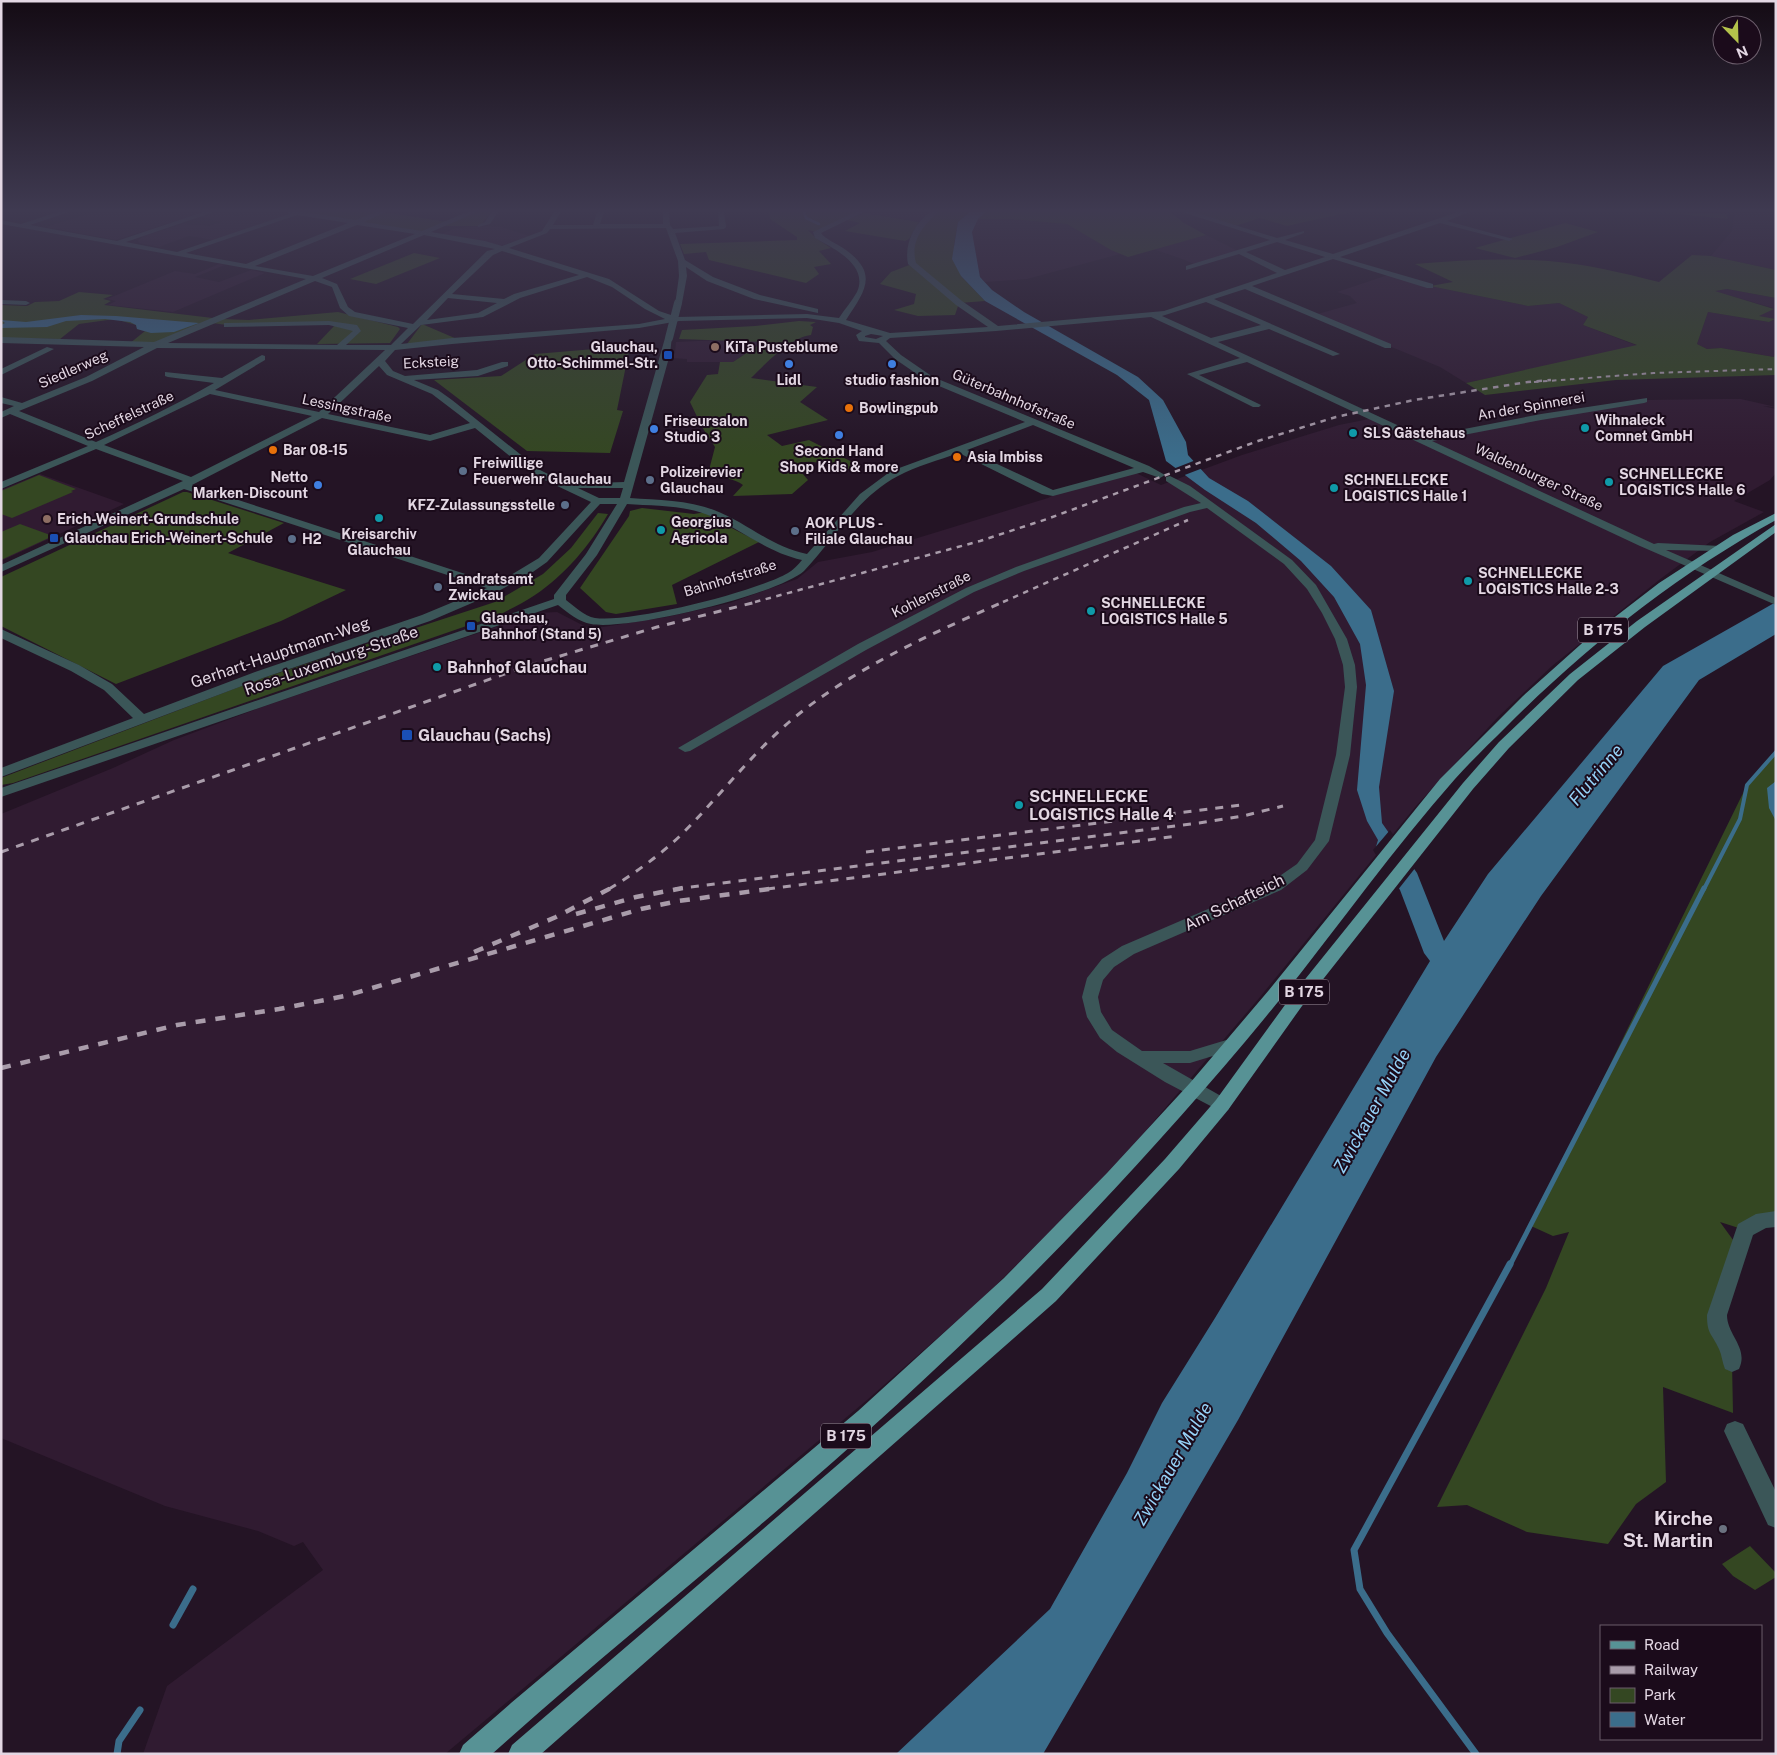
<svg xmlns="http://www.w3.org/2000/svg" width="1777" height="1755" font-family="'Public Sans',sans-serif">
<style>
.built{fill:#301b31}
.green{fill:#344722}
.water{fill:#3b6d8b}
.pier{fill:#241425}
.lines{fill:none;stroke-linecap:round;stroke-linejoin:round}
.stream-far3{stroke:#3b6d8b;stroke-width:2.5}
.stream-far2{stroke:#3b6d8b;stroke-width:4}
.stream-far1{stroke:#3b6d8b;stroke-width:5}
.stream{stroke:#3b6d8b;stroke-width:7}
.minor{fill:#3b5658;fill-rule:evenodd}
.major{fill:#579295;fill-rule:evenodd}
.rail-far3{stroke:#a99caa;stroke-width:2;stroke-dasharray:4.5 4.5;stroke-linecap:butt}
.rail-far2{stroke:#a99caa;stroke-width:2.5;stroke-dasharray:5.5 5.5;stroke-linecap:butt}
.rail-far1{stroke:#a99caa;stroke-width:3;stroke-dasharray:8 8;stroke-linecap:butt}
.rail{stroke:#a99caa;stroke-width:4.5;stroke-dasharray:10 10;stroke-linecap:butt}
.minor-bridge{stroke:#3b5658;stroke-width:8}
.education-dot{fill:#8d6e63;stroke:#1b0b1b;stroke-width:2}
.transit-dot{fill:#1a4fb4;stroke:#1b0b1b;stroke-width:2}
.shop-dot{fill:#3f7fe0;stroke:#1b0b1b;stroke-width:2}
.food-dot{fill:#e8710a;stroke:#1b0b1b;stroke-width:2}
.culture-dot{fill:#0f9aa8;stroke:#1b0b1b;stroke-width:2}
.service-dot{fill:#5c6f8a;stroke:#1b0b1b;stroke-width:2}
.worship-dot{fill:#6b7280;stroke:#1b0b1b;stroke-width:2}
.labels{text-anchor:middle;stroke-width:4;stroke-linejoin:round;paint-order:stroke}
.far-poi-label{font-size:14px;font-weight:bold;fill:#e3d7e3;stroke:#1b0b1b;text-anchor:start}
.far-street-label{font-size:14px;fill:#e3d7e3;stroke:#1b0b1b}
.shield{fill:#1b0b1b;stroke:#a79aa7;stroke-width:1}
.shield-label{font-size:15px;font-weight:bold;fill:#e3d7e3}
.street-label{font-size:16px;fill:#e3d7e3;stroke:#1b0b1b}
.poi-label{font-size:16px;font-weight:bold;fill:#e3d7e3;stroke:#1b0b1b;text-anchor:start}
.water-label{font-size:18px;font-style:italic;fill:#96d2f8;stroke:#1b0b1b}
.near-poi-label{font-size:19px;font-weight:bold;fill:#e3d7e3;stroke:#1b0b1b;text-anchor:end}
</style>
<rect width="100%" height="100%" fill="#241425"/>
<path class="built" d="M94,212H203L116,240L46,227Z
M218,212L237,216L248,212H279L288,215L213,240L189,236L159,247L139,243L138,240L144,236L182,224L210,226L221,222L202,217Z
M861,212H935L921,222Z
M1734,212H1776V270L1711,256L1732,231Z
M978,219H1008L1067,224L1120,254L1027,279L985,282L980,277L972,232Z
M488,226L501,227L530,236L500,246L439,235L456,228Z
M1206,235L1240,252L1196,265L1185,260L1153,249Z
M219,264L225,265L195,277L219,282L251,270L265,273L173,312L108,305L116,301L107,299L175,271L195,274Z
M1391,274L1430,286L1528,306L1559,303L1588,317L1583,325L1638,346L1466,383L1440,367L1314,315L1357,303L1350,296L1337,292Z
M1727,289L1776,298V351L1774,357L1721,348L1707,349L1697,344L1708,312L1769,322L1774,320L1758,316L1773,308L1714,291Z
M718,340L764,341L733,362H687V359L671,358L675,353L676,342Z
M1723,399H1741L1776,407L1763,406L1776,409V473L1770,480L1734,501L1764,512L1710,542L1659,580L1552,666L1498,717L1416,806L1260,997L1143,1134L1090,1192L984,1297L867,1400L445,1754H143L167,1686L323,1570L303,1542L294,1546L258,1531L165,1506L1,1438V814L113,768L174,740L265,706L537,613L557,612L590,629L667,617L730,603L797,579L818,562L872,552L1048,498L1060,492L1134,472L1161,485L1242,455L1339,425L1374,418L1423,440L1644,400Z
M40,474L124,504L1,561V490Z"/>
<path class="green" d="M297,212H383L448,222L424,232Z
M478,212H491L480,226H442Z
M769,212H861L817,232L808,230L817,239L831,248L819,251L831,264L814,267L819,274L806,283L709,260L706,252L684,254L680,244L797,240V237L770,219Z
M935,212H970L958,222L954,245L961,276L985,301L959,303L955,315L918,316L894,310L914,304L916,294L880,284L891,272L912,264L917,230Z
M986,212H1171L1184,223L1206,235L1128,257L1111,250L1067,224L1009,219H978Z
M1185,212H1350L1287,226L1260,218L1232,227Z
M1658,212L1727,214L1728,219Z
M864,213L919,222L909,239L905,241L845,231L860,223L847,220Z
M1565,223L1598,232L1557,247L1515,258L1475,248Z
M414,253L440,258L376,284L350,279Z
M1692,255L1711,256L1776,270V298L1727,289L1715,291L1774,309L1759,316L1775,319L1769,322L1708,312L1697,344L1707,349L1721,348L1774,357L1776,351V375L1616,380L1485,395L1466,383L1637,345L1583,325L1588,317L1559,303L1528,306L1430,286L1453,282L1415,264C1460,260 1504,258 1549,261C1586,264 1623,273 1659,282Z
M79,292L113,295L103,299L111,301L104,305L221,319L249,320L338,312L398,327L400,329L390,343L317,344L336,324L227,325L212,323L155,345L129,344L145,331L137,329L136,325L115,319L79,324L60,339L1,338V305L27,306L35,302L59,301Z
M799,321L816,322L810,325L813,327L811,335C791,337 765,364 751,378L817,387L800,402L828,420L767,435L782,446L809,440L862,467C840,476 816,454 795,465L808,480L792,494L733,496L743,485C735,478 719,478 708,474L715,447L702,427L690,402L707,375L718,374L720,362H733L763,342L679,339L682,330L755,326Z
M422,324L457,339L407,344Z
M630,346L617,410L623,411L610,453L527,451L434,380L501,376L535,354Z
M39,475L76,489L71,491L73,492L12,518L1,514V491Z
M183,492H187L284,523L228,553L346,590L281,621L116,684L1,626V577Z
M642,508L694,514L706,512L712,518L759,542L672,585L677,604L616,614L606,612L580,588L629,516L630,511Z
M598,513L608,514C590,545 565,575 535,595C525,602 512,608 501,614L13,783L1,785V778L257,680L495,602L543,574L571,548Z
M20,524L53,536L1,560V532Z
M1775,755L1776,1219L1745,1230L1720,1222L1736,1244L1713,1314L1732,1362L1733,1413L1663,1387L1666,1482L1636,1504L1608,1544L1527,1532L1467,1505L1437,1507L1546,1288L1569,1232L1553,1236L1531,1226L1747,785Z
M1750,1546L1776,1573V1577L1755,1590L1733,1576L1722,1564Z"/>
<path class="water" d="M970,212H986L978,219L972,232L980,277L992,290L1024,312L1138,377L1163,400L1186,442L1188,455L1209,478L1248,501L1331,566L1371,610L1394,691L1379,787L1382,823L1417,873L1444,941L1488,874L1663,666L1776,602V634L1699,680L1541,896L1497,963L1436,1057L1238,1420L1043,1754H896L1050,1609L1127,1473L1162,1403L1215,1318L1430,961L1424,953L1400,890L1375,850L1378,840L1367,821L1357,790L1366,685L1360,644L1334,597L1301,561L1256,523L1205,490L1166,461L1149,400L1117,375L985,301L961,276L952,259L958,222Z
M81,315L116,316L199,323L174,332L151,333L137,329L136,325L130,322L105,319L66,321L47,327L1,328V325L5,323L1,320L26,322Z
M1776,781V821L1769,808L1767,788Z"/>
<path class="pier" d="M1196,460L1203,468L1182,476L1173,469Z
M1390,830L1416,867L1397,891L1373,850Z"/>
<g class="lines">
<path class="stream-far3" d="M804,212L806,218L819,224"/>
<path class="stream-far2" d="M1704,889L1740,819L1747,785L1776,752"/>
<path class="stream-far1" d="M1510,1265L1704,888"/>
<path class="stream" d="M173,1625L193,1589
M117,1754L119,1741L140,1710
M1476,1754L1387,1633L1360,1589L1354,1550L1510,1264"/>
<path class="minor" d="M58,212H69L30,225L117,241L203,212H214L126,242L177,252L289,214L286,212H304L356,220L376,212H386L364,222L422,231L467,212H477L431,232L485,241L502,246L542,231L554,212H561L553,225H593L597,212H604L600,224H663V212H669L670,225L673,229L719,226L718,212H724L726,227L724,229L675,233L685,260L713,277L760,295L818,309V313L754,299L707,281L686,267L687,276L682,303L675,305L679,276L678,261L666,228L550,229L547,233L509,248L609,279L659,311L677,317L807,314L839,318C844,310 852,301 857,292C869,265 833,248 815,238L813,232L855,212H864L821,233C825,239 836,243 843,248C880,273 865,291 846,320L890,333L988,327L956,305L908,264C904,244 914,224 930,212H938C923,226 910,241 916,263L962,301L998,326L1164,311L1277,273L1239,254L1186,270V266L1270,240L1182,212H1193L1277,238L1304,231V233L1285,240L1333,254L1458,212H1469L1447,221L1513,239L1509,241L1440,223L1340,257L1433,284V288H1427L1333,259L1252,286L1391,344V348H1385L1245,289L1214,299L1340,354L1333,356L1269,329L1218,342L1423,437L1541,414L1647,398V402L1644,403L1541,420L1432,441L1654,544L1658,543L1721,546L1722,548L1717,551L1666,550L1776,598V605L1640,546L1247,362L1199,375L1261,405L1259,407H1253L1187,374L1240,358L1151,317L996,331L890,338L886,341L901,355L933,377L1149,466L1165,475L1160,478L1143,472L1053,496L1042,494L959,453C939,460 916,466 898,476C858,497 834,539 804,571C777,595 627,631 591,624C579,622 568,613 558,605L1,797V788L554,599V595L586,554L617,504H600L547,562L530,574L493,594L430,621L263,678L1,777V768L133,718L104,690L71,671L1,638V629L79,665L112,684L144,714L255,672L422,615L487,588L184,489L1,572V565L183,481L96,449L1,489V482L88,446L10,414L1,418V412L14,406L1,403V397L22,403L86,377L144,347L1,343V337L154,342L306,279L1,224V220L21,224ZM297,215L348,223L246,264L186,253ZM357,225L415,234L313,276L255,266ZM424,235L495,249L487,251L413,324L355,312L348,307L337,284L322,278ZM1277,242L1325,257L1285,270L1246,252ZM502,251L579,275L514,294L504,299L452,294L493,255ZM587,277L612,287L645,309L665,319L639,324L452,338L401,344L421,325L483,317L520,298ZM315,281L332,287L340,308L349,316L408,328L391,345H346L361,331L357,325L329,321L227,323H224V327L329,325L353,331L337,345L168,343ZM448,298L497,303L478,313L427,320ZM1206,302L1261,325L1211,338L1162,316ZM807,318L839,323L862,331L856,335L859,341L879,343L895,359L927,381L1025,422L891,471L860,494L807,554C771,547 746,522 714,510C688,500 657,500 630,498L670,354L672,336L665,338L624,482L568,484L540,470L452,400L438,390L414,380L478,376L508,366V362H502L477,370L405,376L393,371L385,361L395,350L452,344L639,328L679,321ZM871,334L883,336L876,339L865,337V336ZM157,348L385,350L319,412L215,390L265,360V356L262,355L222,378L165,372V376L168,377L214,383C176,405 136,424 96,442L19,411L92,381ZM379,366L387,375L432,394L470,423L430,435L328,414ZM210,394L312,416L191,477L104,445ZM322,418L430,441L475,428L532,474L591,502L539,558L496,584L192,485ZM1033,425L1134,468L1053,490L967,450ZM578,488H623L620,498H599ZM627,504C653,506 684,505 708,515C741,529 766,552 802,560C798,565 793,570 788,573C755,592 632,623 595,618C584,616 574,606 566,600V595L597,555Z
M491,212H498L490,224L478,227V225L485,222Z
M1,300L26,301L30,303L26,305L1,304Z
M47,347L54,349L1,375V369Z
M1170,476L1190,486L1292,560L1316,585L1347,639L1355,665L1357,687L1350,755L1329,841L1307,870L1281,890L1134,954L1114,967L1103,980L1098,997L1101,1012L1112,1030L1142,1051H1190L1233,1038L1239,1040L1242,1044L1239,1048L1190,1063H1163L1228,1100L1231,1105L1228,1110L1222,1112L1165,1082L1117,1052L1100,1038L1087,1017L1082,997L1087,978L1102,959L1122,946L1271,882L1297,864L1315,840L1336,755L1345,687L1343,665L1335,639L1322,613L1307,589L1284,564L1207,508L1190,512L1024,571L974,592L866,650L690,751L685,752L678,748L858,644L966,588L1016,567L1184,507L1201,503L1166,481V477Z
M1776,1211V1227L1766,1228L1753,1235L1727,1315C1727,1335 1749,1348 1739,1369L1732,1372L1725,1369C1722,1362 1722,1355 1719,1349C1712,1333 1707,1335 1707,1315L1738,1224L1756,1214Z
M1735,1421L1743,1424L1776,1492V1528L1768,1525L1724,1431L1727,1424Z"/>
<path class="major" d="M1776,513V520C1675,576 1587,646 1506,727C1489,744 1471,761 1455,779C1394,848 1340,924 1282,997C1222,1071 1158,1143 1092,1213C991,1320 884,1419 772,1515C679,1595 583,1672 492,1754H459L463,1745L511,1703L858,1411L1004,1278L1107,1173L1190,1083L1269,990L1440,779L1523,696L1589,637L1659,583L1733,535Z
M1776,524V532L1645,627L1578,680L1509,748L1473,789L1302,1006L1228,1110L1179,1169L1056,1301L541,1754H508L512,1745L1042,1289L1165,1159L1216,1100L1290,998L1463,783L1499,742L1570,674L1637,621Z"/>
<path class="rail-far3" d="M1534,382L1654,373L1776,369"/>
<path class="rail-far2" d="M755,602L980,541L1047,519L1258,441L1336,417L1414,400L1528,382L1551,380
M1003,602L1188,520"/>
<path class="rail-far1" d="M1,852L527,666L657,627L760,601
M866,852L1241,805
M609,889C635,873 659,856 681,835C718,798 749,757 788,723C851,669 931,634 1005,601
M675,889L1199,823L1243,816L1283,806
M767,889L1178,836"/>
<path class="rail" d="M576,914L636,897L683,888
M474,952L556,917L611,888
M1,1068L177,1025L279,1009L345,996L641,909L678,901L777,888"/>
<path class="minor-bridge" d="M669,338L678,303"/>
</g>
<linearGradient id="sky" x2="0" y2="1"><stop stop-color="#140b14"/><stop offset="0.46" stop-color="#3f3a51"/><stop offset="1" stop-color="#3f3a51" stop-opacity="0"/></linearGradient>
<rect width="1777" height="458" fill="url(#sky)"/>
<g class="education-dot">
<circle cx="715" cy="347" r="5"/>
<circle cx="47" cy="519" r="5"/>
</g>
<g class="transit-dot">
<rect x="663" y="350" width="10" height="10" rx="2.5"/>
<rect x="49" y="533" width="10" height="10" rx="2.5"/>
<rect x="466" y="621" width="10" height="10" rx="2.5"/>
<rect x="401" y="729" width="12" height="12" rx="2.5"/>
</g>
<g class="shop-dot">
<circle cx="789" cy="364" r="5"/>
<circle cx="892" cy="364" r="5"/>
<circle cx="654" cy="429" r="5"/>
<circle cx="839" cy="435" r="5"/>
<circle cx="318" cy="485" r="5"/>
</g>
<g class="food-dot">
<circle cx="849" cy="408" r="5"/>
<circle cx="273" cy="450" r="5"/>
<circle cx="957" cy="457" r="5"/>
</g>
<g class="culture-dot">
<circle cx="1585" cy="428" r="5"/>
<circle cx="1353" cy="433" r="5"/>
<circle cx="1609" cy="482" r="5"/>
<circle cx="1334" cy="488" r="5"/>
<circle cx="379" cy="518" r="5"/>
<circle cx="661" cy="530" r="5"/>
<circle cx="1468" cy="581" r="5"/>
<circle cx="1091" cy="611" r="5"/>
<circle cx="437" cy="667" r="5"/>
<circle cx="1019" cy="805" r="5"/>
</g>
<g class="service-dot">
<circle cx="463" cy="471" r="5"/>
<circle cx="650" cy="480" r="5"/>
<circle cx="565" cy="505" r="5"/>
<circle cx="795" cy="531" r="5"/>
<circle cx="292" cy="539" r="5"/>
<circle cx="438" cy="587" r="5"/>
</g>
<circle class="worship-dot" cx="1723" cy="1529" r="5"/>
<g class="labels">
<g class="far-poi-label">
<text x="658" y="352" text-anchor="end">Glauchau,<tspan x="658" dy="16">Otto-Schimmel-Str.</tspan></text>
<text x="725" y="352">KiTa Pusteblume</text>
<text x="789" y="385" text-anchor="middle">Lidl</text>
<text x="892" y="385" text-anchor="middle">studio fashion</text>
<text x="859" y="413">Bowlingpub</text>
<text x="1595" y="425">Wihnaleck<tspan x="1595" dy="16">Comnet GmbH</tspan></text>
<text x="664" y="426">Friseursalon<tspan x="664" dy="16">Studio 3</tspan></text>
<text x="1363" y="438">SLS Gästehaus</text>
<text x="283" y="455">Bar 08-15</text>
<text x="839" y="456" text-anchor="middle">Second Hand<tspan x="839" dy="16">Shop Kids &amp; more</tspan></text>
<text x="967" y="462">Asia Imbiss</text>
<text x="473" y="468">Freiwillige<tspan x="473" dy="16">Feuerwehr Glauchau</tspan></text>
<text x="660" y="477">Polizeirevier<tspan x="660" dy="16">Glauchau</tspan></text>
<text x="1619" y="479">SCHNELLECKE<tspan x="1619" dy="16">LOGISTICS Halle 6</tspan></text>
<text x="308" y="482" text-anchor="end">Netto<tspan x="308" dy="16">Marken-Discount</tspan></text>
<text x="1344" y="485">SCHNELLECKE<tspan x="1344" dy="16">LOGISTICS Halle 1</tspan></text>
<text x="555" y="510" text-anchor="end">KFZ-Zulassungsstelle</text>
<text x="57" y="524">Erich-Weinert-Grundschule</text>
<text x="671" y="527">Georgius<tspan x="671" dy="16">Agricola</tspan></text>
<text x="805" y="528">AOK PLUS -<tspan x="805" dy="16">Filiale Glauchau</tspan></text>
<text x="379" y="539" text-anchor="middle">Kreisarchiv<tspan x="379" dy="16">Glauchau</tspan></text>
<text x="64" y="543">Glauchau Erich-Weinert-Schule</text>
<text x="302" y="544">H2</text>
<text x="1478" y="578">SCHNELLECKE<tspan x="1478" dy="16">LOGISTICS Halle 2-3</tspan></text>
<text x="448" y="584">Landratsamt<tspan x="448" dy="16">Zwickau</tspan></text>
<text x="1101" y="608">SCHNELLECKE<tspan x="1101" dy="16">LOGISTICS Halle 5</tspan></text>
<text x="481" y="623">Glauchau,<tspan x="481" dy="16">Bahnhof (Stand 5)</tspan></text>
</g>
<g class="far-street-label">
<text transform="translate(431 362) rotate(-3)" y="5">Ecksteig</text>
<text transform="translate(73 369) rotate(-24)" y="5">Siedlerweg</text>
<text transform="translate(1014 399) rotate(23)" y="5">Güterbahnhofstraße</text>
<text transform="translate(1531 406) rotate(-10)" y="5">An der Spinnerei</text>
<text transform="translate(347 408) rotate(12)" y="5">Lessingstraße</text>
<text transform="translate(129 415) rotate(-25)" y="5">Scheffelstraße</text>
<text transform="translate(1539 477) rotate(25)" y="5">Waldenburger Straße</text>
<text transform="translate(730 578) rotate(-17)" y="5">Bahnhofstraße</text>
<text transform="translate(931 594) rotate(-27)" y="5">Kohlenstraße</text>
</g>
<g class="shield">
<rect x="1578" y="617.5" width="50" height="25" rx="4"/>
<rect x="1279" y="979.5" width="50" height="25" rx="4"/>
<rect x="821" y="1423.5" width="50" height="25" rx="4"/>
</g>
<g class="shield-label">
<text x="1603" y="635">B 175</text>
<text x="1304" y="997">B 175</text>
<text x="846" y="1441">B 175</text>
</g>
<g class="street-label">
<text transform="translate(280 652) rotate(-19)" y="6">Gerhart-Hauptmann-Weg</text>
<text transform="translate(331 660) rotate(-19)" y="6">Rosa-Luxemburg-Straße</text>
<text transform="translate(1234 902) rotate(-26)" y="6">Am Schafteich</text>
</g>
<g class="poi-label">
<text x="447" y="673">Bahnhof Glauchau</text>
<text x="418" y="741">Glauchau (Sachs)</text>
<text x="1029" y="802">SCHNELLECKE<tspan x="1029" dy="18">LOGISTICS Halle 4</tspan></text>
</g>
<g class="water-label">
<text transform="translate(1596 775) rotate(-50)" y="6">Flutrinne</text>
<text transform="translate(1372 1111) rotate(-61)" y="6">Zwickauer Mulde</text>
<text transform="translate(1173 1464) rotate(-60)" y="6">Zwickauer Mulde</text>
</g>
<g class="near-poi-label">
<text x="1713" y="1525">Kirche<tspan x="1713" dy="22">St. Martin</tspan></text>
</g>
</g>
<rect width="1777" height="1755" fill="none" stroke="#e3d7e3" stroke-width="5"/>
<rect x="1600" y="1625" width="162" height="115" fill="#1b0b1b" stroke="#6b5d6b"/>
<rect x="1610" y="1641" width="25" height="8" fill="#579295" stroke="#6b5d6b"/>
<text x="1644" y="1650" font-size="15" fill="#e3d7e3">Road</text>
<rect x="1610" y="1666" width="25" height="8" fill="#a99caa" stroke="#6b5d6b"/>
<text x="1644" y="1675" font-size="15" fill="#e3d7e3">Railway</text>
<rect x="1610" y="1688" width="25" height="15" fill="#344722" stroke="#6b5d6b"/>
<text x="1644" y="1700" font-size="15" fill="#e3d7e3">Park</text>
<rect x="1610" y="1712" width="25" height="15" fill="#3b6d8b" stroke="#6b5d6b"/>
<text x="1644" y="1725" font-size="15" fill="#e3d7e3">Water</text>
<g transform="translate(1737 40) rotate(157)"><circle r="24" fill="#1b0b1b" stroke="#6b5d6b"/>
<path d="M0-4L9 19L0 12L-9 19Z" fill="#b3c24b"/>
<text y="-8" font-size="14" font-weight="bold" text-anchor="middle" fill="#e3d7e3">N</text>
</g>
</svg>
